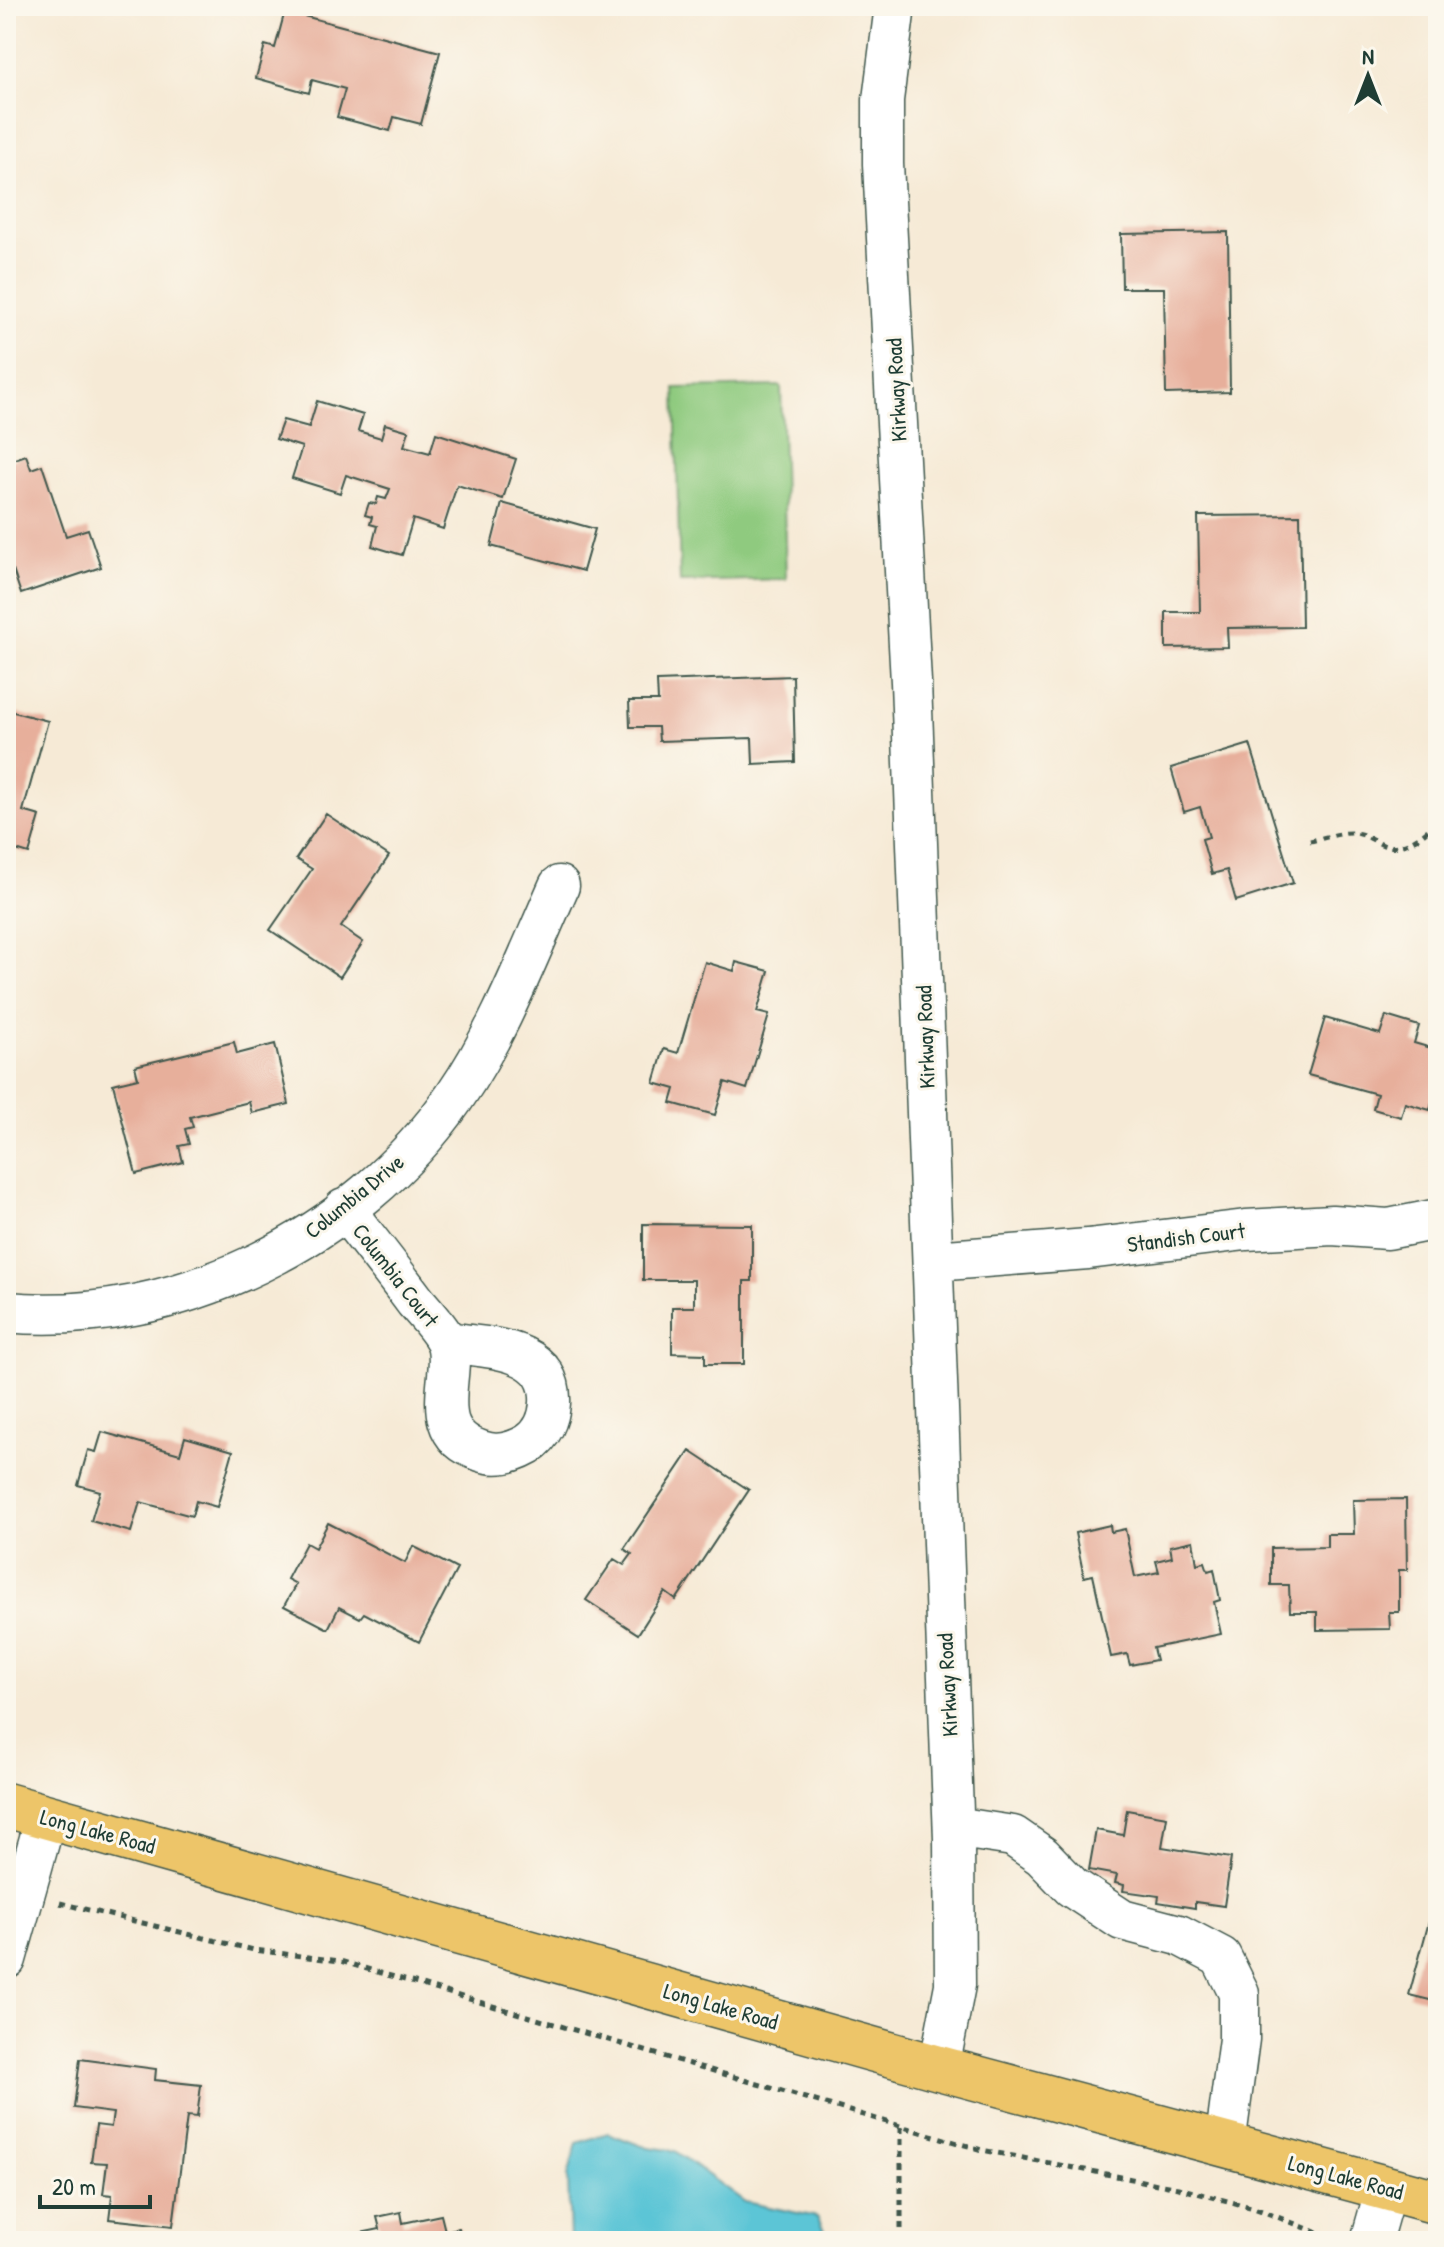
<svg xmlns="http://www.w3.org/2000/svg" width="1444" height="2247" font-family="'Patrick Hand',sans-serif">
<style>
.green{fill:#8fca7f;stroke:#57845a;stroke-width:2}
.water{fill:#5bc5d6;stroke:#3d8185;stroke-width:2}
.building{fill:#e7af9b}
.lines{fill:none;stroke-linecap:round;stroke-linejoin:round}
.minor-casing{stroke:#3f574c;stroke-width:43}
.major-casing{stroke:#3f574c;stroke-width:47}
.path{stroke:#3f574c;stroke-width:5;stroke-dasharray:6 6;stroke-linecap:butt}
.minor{stroke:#fff;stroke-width:40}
.major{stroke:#edc569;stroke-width:44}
.labels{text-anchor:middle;stroke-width:6;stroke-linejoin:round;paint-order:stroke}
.street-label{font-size:22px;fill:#1f3d34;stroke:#fbf7ec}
</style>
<rect width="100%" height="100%" fill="#fbf7ec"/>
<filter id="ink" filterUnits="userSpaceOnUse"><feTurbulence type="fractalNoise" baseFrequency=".0125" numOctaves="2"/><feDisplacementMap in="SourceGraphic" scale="16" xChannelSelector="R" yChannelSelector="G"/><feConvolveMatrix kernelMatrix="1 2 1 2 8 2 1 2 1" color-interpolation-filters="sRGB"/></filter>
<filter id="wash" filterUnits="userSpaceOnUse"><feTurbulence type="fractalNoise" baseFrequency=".006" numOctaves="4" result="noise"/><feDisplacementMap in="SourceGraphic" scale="32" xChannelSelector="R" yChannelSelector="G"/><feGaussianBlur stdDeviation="1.8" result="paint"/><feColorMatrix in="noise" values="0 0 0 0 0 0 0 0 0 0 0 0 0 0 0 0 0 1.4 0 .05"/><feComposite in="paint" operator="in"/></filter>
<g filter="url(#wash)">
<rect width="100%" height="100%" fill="#f6ead6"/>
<path class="green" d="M781,386L786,579L680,582L675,388Z"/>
<path class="water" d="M608,2133L642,2146L675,2151L745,2202L817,2217L829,2241H570L568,2176L577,2143Z"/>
<g id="blocks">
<path class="building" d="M285,11L440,52L421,124L394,117L390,131L337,117L345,89L312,80L309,93L256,78L265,45L275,48Z
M1228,232L1230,392L1166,394L1164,288H1122L1121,234Z
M317,401L363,415L358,431L381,438L385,424L409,431L404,446L430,453L436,433L516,459L503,499L457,485L443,529L413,519L402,555L372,546L377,526L370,524L372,517L365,515L369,503L376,504L378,497L386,499L390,489L346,475L340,493L292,478L302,447L276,439L283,420L309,427Z
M26,455L31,469L42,465L66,536L88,529L101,567L21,594L13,570L6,572V462Z
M502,503L595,529L583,571L491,546Z
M1300,515L1302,627L1227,628L1228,647L1166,648V612H1200L1198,516Z
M793,676L795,762L753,764L752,738L659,741L658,727H630L629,701H658L657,681Z
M6,710L48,721L23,811L40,816L29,854L13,849L7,871Z
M1250,744L1293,883L1236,901L1227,870L1212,874L1202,839L1209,837L1200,807L1184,812L1171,768Z
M326,814L389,856L341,927L363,942L340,977L270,930L312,869L296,859Z
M705,962L734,971L736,962L769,971L757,1012L769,1015L747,1089L725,1082L715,1115L671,1103L675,1089L654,1083L664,1049L678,1053Z
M1386,1016L1419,1026L1414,1043L1438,1050V1082L1430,1110L1405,1103L1401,1117L1373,1109L1377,1094L1308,1075L1325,1018L1380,1034Z
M234,1042L237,1054L275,1044L289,1104L252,1113L249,1102L190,1117L193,1127L185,1129L189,1144L179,1146L183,1162L136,1174L113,1084L138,1078L135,1066Z
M643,1224L752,1225V1281H744V1364H705V1354L672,1353V1307H694V1280H643Z
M102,1432L180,1454L185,1437L233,1451L217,1507L196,1501L192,1516L140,1502L131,1532L91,1521L100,1491L78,1485L88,1450L96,1452Z
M690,1451L749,1490L676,1600L665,1592L638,1634L586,1600L614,1559L624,1565L632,1554L624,1549Z
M1406,1499L1407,1570H1399V1612H1389L1390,1629L1317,1630V1612H1290L1289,1585H1271V1548L1327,1547V1534H1354L1353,1500Z
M328,1523L405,1563L413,1546L457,1569L419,1642L364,1613L360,1618L339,1607L328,1629L284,1606L296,1584L287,1579L306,1543L315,1548Z
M1110,1525L1111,1532L1125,1529L1135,1577L1159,1572L1156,1561L1172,1557L1170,1546L1193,1541L1197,1564L1205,1562L1208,1571L1214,1569L1220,1600L1214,1602L1221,1634L1153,1648L1156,1660L1130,1665L1127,1654L1111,1657L1093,1575L1084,1577L1075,1533Z
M1127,1810L1167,1817L1162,1847L1231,1858L1224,1906L1195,1902V1908L1158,1902L1159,1896L1123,1891L1124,1885L1115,1883L1117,1875L1089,1870L1096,1830L1123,1835Z
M1433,1907L1438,1909V2002L1409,1995Z
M80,2059L156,2069L155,2080L201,2085L197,2117L187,2116L173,2226L109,2219L112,2195L103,2194L107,2163L91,2162L96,2125L111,2127L113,2113L74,2108Z
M401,2212L403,2223L441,2215L445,2231L459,2228L462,2241H347L346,2236L380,2229L377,2217Z"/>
</g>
</g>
<g filter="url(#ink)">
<use href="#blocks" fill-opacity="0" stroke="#3f574c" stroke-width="2"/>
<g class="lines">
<g class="minor-casing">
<path id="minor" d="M895,6L883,100V164L911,682L954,1839L955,1985L939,2068
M344,1209C368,1240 392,1270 415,1301C425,1313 438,1326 445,1339C461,1368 420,1432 481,1451C497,1457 514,1452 528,1444C542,1435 549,1419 550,1403C553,1346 486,1348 447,1342
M934,1261L1088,1249L1246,1230L1332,1225L1388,1229L1438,1219
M6,1312C176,1328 357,1238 454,1098C499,1033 527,958 559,886
M954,1827L1013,1836L1042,1856L1072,1887L1122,1920L1179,1935L1221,1957L1239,1993V2039L1225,2145
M6,1959L46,1817
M1371,2241L1386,2188"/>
</g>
<g class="major-casing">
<path id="major" d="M6,1805L939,2068L1438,2202"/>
</g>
<path class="path" d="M1310,841C1325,838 1346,830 1360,834C1368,836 1376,842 1383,845C1404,852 1425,834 1438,820
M60,1903L254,1950L340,1961L982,2150L1178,2188L1254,2208L1337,2240
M901,2241V2127"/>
<use href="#minor" class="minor"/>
<use href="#major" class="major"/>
</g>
</g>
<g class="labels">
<g class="street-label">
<text transform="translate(896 390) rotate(-93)" y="8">Kirkway Road</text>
<text transform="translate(925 1037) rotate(-92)" y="8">Kirkway Road</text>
<text transform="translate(354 1196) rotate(-39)" y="8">Columbia Drive</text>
<text transform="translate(1186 1237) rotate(-7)" y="8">Standish Court</text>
<text transform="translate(396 1275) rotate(52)" y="8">Columbia Court</text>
<text transform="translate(947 1685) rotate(-93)" y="8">Kirkway Road</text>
<text transform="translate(98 1831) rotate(15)" y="8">Long Lake Road</text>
<text transform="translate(721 2006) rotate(16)" y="8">Long Lake Road</text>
<text transform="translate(1346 2177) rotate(15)" y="8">Long Lake Road</text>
</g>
</g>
<rect width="1444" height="2247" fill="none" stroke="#fbf7ec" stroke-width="32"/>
<g transform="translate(1368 76)" stroke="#fbf7ec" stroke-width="6" paint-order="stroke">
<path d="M0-6L14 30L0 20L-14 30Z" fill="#1f3d34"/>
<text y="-12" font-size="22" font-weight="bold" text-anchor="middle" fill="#1f3d34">N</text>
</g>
<path d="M40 2195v12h110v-12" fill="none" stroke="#1f3d34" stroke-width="4"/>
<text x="52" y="2195" font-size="24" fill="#1f3d34" stroke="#fbf7ec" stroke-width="6" paint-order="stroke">20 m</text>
</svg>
